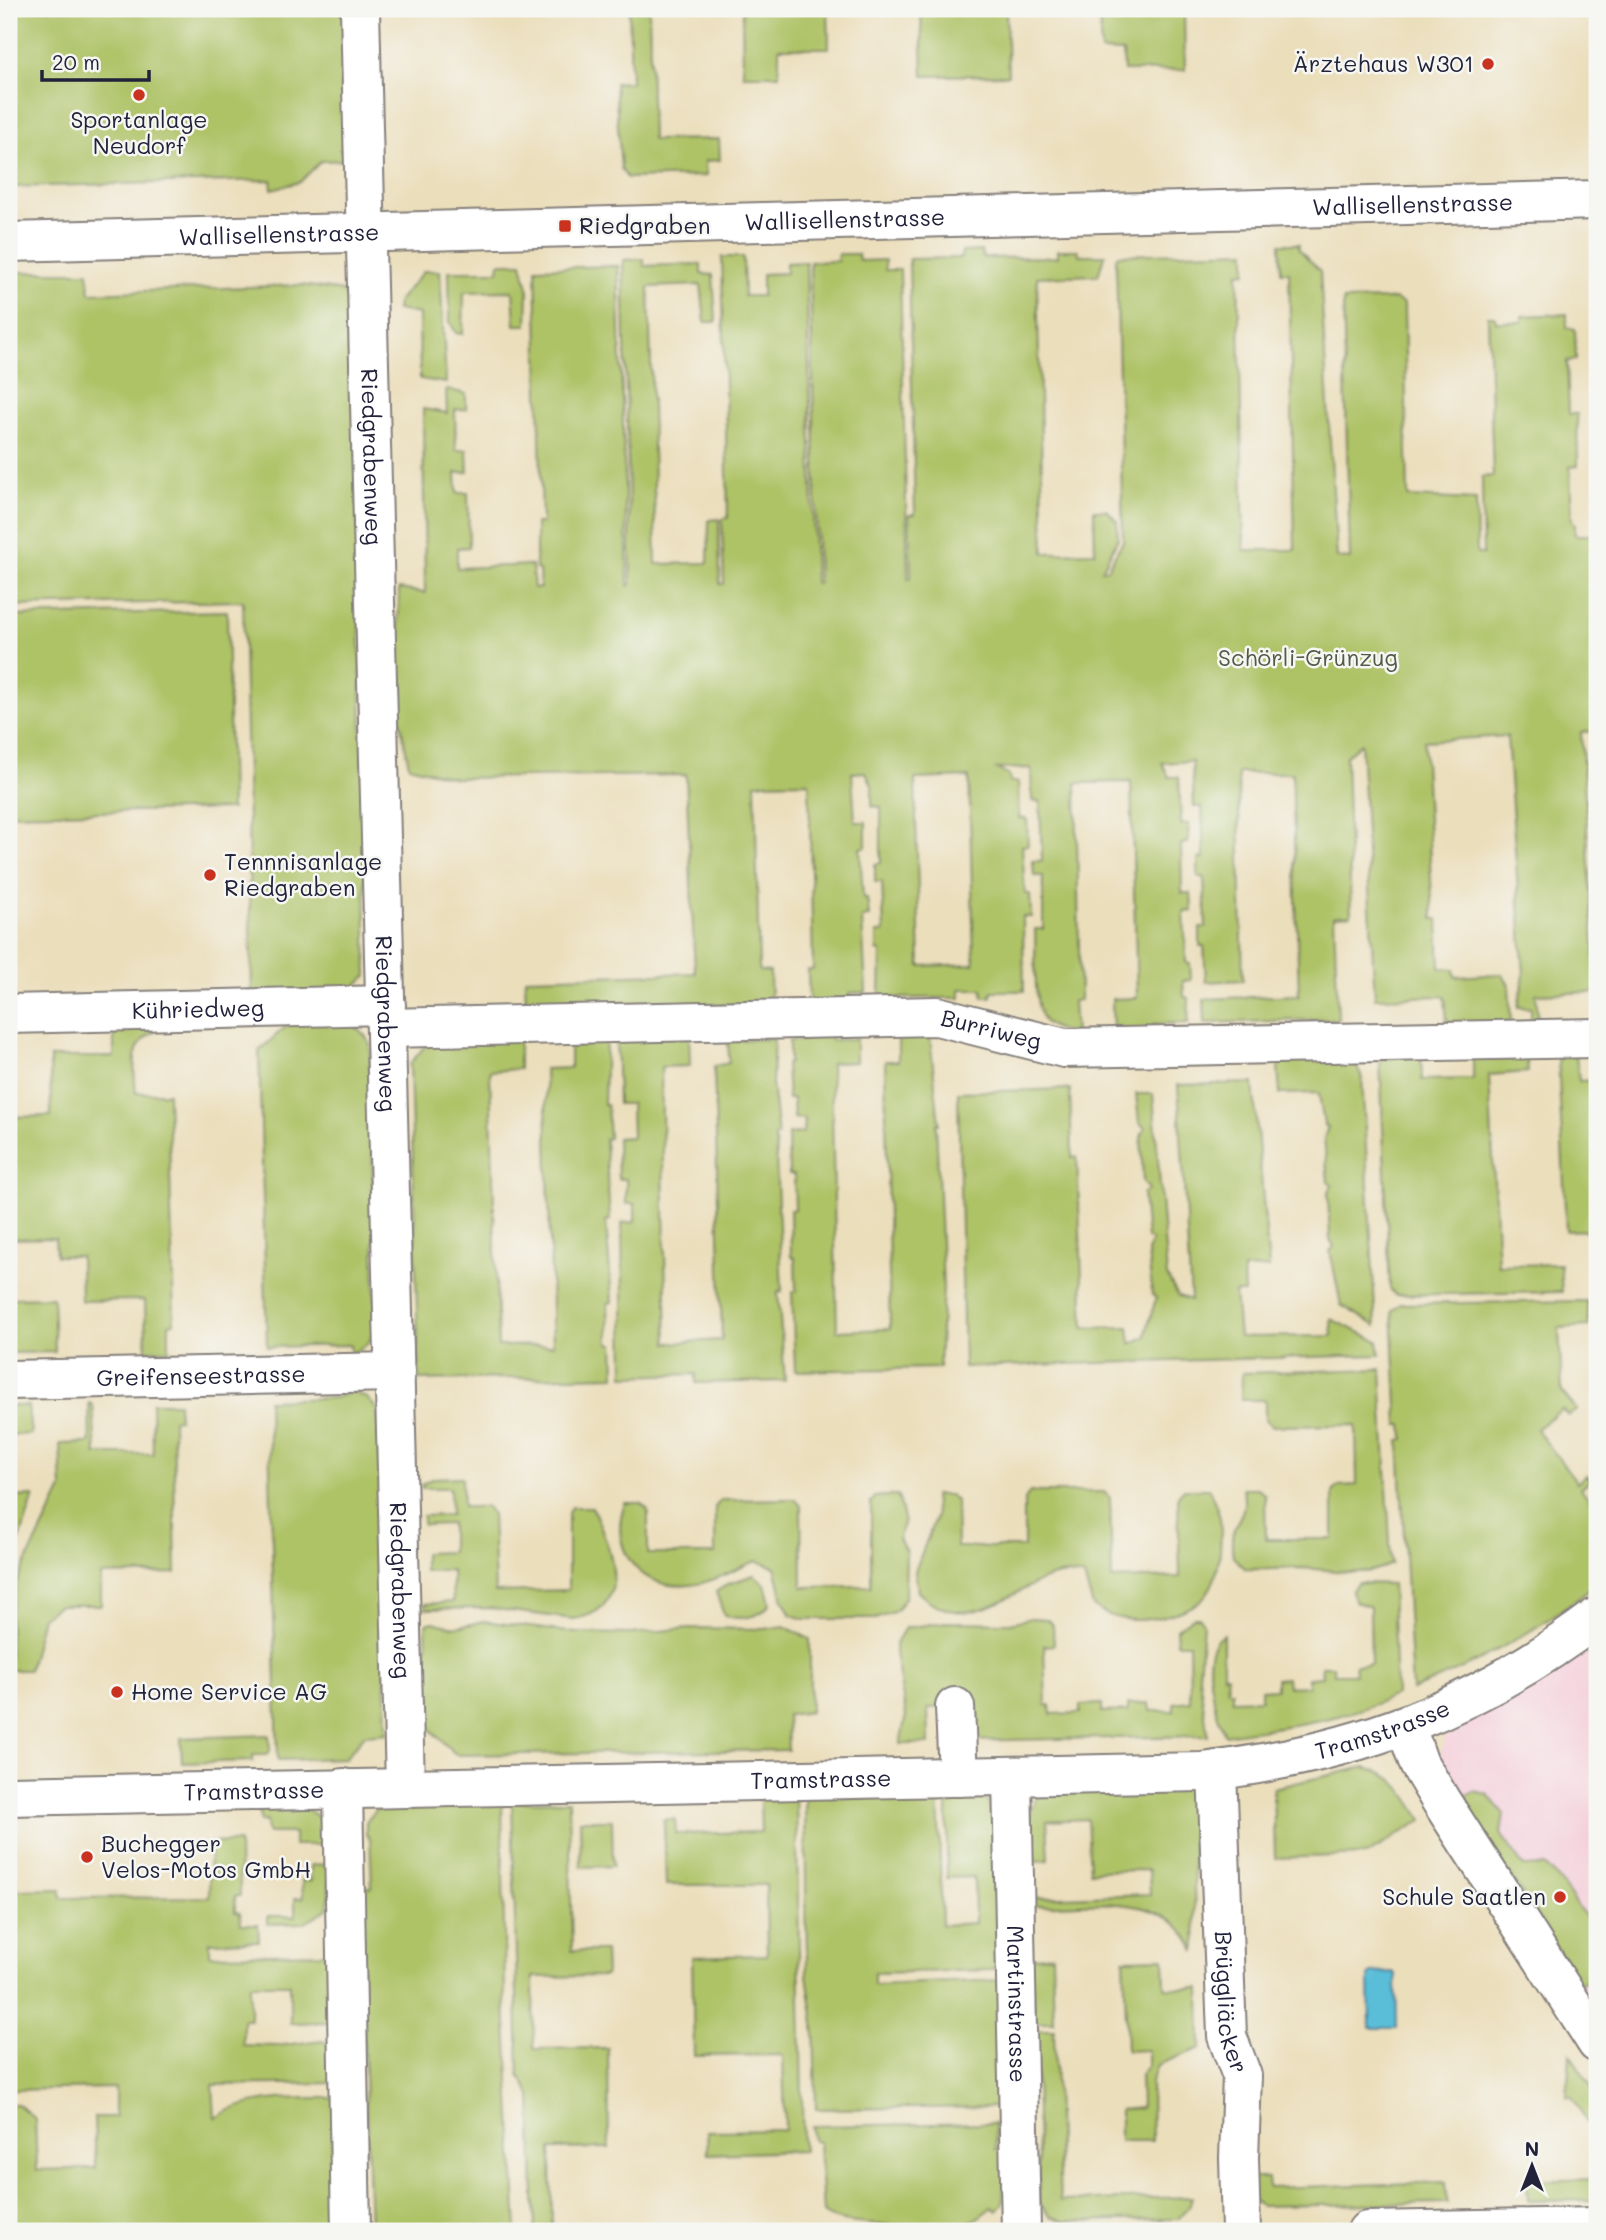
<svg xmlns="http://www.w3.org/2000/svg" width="1606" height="2240" font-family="Mali,sans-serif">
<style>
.built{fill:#f5cfdb}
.green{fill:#aec266;stroke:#687250;stroke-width:2;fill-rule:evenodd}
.water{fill:#5abed8;stroke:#3e708a;stroke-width:2}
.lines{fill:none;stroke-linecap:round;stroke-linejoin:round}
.minor-casing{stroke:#86807b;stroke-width:42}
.minor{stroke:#fff;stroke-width:38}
.poi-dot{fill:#c8321e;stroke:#f6f6f2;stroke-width:2.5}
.labels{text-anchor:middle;stroke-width:5;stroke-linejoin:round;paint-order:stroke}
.poi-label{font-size:23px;fill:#22223b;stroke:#f6f6f2;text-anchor:start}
.street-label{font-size:23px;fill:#22223b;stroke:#f6f6f2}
.park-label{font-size:23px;fill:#535a4a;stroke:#f6f6f2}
</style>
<rect width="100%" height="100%" fill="#f6f6f2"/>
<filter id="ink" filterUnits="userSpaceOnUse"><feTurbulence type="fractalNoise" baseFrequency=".0143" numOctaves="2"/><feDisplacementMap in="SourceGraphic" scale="14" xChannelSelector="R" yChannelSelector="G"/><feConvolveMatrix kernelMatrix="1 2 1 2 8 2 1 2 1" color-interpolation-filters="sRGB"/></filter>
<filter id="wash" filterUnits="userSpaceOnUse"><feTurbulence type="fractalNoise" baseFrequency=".00686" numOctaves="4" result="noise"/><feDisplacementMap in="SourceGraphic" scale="28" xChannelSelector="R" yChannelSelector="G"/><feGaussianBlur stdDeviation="1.57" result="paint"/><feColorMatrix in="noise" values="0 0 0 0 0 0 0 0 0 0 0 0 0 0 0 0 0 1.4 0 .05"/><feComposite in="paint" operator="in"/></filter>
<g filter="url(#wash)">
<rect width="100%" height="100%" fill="#ebdebb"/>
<path class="built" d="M1597,1643V2014L1441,1767L1440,1757L1445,1736L1459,1722L1520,1692Z"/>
<path class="green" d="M9,9H344L347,160L321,161L300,182L272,189L271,180L9,187Z
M629,9H649L652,140L719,139L720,160L705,161L706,176L627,178L621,169L615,83L631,82Z
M742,9H828L829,48H779V75H743Z
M921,9H1006L1008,75L923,76Z
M1099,9H1184L1185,70L1124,71L1123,52L1101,51Z
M1280,244H1299V249L1320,271L1337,558L1350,559L1343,300L1395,299L1404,304L1408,497L1476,500L1477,554H1483L1482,477L1493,476L1488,316H1495L1496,322H1522V316L1567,314V328L1575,329L1576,360L1567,361L1569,414H1577L1578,466L1570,467L1572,522L1575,523V535H1597V731L1581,732L1597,992L1536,994L1538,1020L1531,1019V1008L1518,1007L1524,975L1507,736L1424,741L1433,919H1438L1440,968L1454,969L1455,977L1502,974L1509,985L1511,1023H1447L1445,996L1375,998L1361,743L1346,756L1351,915L1334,916L1338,1019L1205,1023L1204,999L1299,995L1292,773H1238L1243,980L1206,982L1204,946H1200V928H1206L1204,877H1198V859L1204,858L1202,807H1194L1192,761L1162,763L1169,777H1179L1181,824H1189L1188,843L1181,844L1182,893H1191L1192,911L1184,912L1186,962L1190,963L1191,980L1183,981L1184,997L1189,998L1188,1023L1154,1024L1153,1032L1113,1033L1112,999L1137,998L1131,782L1076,783L1080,1000L1073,1001L1075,1035C1064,1032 1053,1029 1045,1022C1032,1010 1036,948 1035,929H1043V876H1034L1033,861H1042L1040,802L1032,801L1031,768L997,769L1009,776L1010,782H1018L1019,818L1027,819L1028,845L1022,846L1025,894H1030L1031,917H1023L1024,991H992L991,997H983L982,989H960V998H880L881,951L877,950V933L884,932L882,882H875V864L881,863V807L872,806V785L866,772L852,773L855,822H866V847L860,848L863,898H867L869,917L862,918L866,992L849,993V1001L809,1003L808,970H813L809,782L755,783L759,971L770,972L771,1004L526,1009L525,978L695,973L686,775L455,778L409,766L397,705L399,589L425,593L423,409L447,413L446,389L466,394V409L455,410L456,450H467L468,472L456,473L457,493H468L469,547L457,548V568L532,565L534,588H540L539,570L536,569V523H542L536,268L618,266L628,586L631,585L623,260L644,259V266L701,264V274L713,275L716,322H705L701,285L649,287L656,564L708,563L709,520L719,519L720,584H724L722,519L728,518L722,257H743L744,296H762V274L786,273V263L806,262L815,582L818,583L810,262L838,261V254H858L859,261L885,260V270H900L908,579L911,578L909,515L915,514L909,259L961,258L962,252L981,251L983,258L1058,257V250H1078L1079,255H1105L1098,275L1037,277L1044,553L1095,552L1094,510H1107L1117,521L1118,538L1102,570L1107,569L1123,541L1116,258L1118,255L1246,251V272L1238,273L1244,550H1295L1289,272H1281ZM969,777L974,964L920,966L915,779Z
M499,263H522L528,288L527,325H515L513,291L464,292L463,334L456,333L450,322L449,271H498Z
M424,271H440L446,383L420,379L419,314L397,310L398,301Z
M9,272H88L90,293L301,285L343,291L353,306L367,976L350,990L252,996L243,601L9,606Z
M227,611L231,809L9,814V616Z
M294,1019C327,1019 351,1011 370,1043L376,1333L366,1345L351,1354L350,1345L267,1347L259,1051Z
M114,1027H154V1032C129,1045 134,1069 136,1093H168L174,1323L169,1324V1350H146L145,1300L81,1301L80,1256H56L55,1238L9,1239V1117L51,1116L50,1057H114Z
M806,1030H829L831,1040L856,1039V1062L831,1063L837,1331L890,1329L885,1061H898V1038L930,1037L939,1124H936L943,1288L939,1368L795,1371L792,1292L796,1291L795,1258L791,1257L790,1210L795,1209L794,1175H789L788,1134L803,1133L804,1119L794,1118L793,1099H788L786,1064L789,1063V1041L806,1040Z
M616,1033H689L690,1066L661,1067L667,1343L722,1340L714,1066L729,1063L728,1040L774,1039L772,1083L778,1135H775L782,1292H778L785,1381L696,1383V1374L624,1376L622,1223L635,1222V1204H626V1179H618L617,1138L632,1137L631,1104H618Z
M606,1036L604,1104H607L609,1138L605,1139L610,1220L606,1221L612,1302L608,1303L609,1343L614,1344L615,1376L419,1380L410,1064L423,1048L433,1041L519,1038V1069L490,1071L498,1346L553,1345L545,1069L570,1068V1037Z
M1526,1050L1528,1072L1489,1075L1498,1265L1560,1264L1562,1292L1395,1295L1390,1289L1380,1060L1421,1053L1422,1080L1473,1079V1051Z
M1576,1055L1579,1081L1597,1080V1230L1566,1231L1558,1056Z
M1286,1057L1353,1061L1362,1077L1376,1326L1341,1305L1330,1251L1334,1247L1330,1239L1328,1194L1332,1185L1328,1182L1324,1138L1328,1127L1324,1125L1319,1093L1280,1094L1278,1067Z
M1253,1083L1269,1268L1243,1269L1244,1293H1235L1239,1337L1332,1336L1331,1319L1378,1341L1380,1355L964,1367L958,1092L1070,1089L1072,1157H1077L1084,1328L1129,1327L1131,1344L1145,1337L1156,1298L1152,1295L1148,1251L1152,1241L1147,1238L1143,1194L1149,1190L1143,1181L1141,1137L1145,1128L1139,1122L1136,1094H1153L1167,1276L1178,1296L1191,1300L1178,1085Z
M53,1297L55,1352L9,1353V1298Z
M1587,1301L1589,1326L1559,1328L1562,1392L1577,1410L1568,1416L1562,1409L1536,1429L1577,1482L1586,1475L1591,1479L1581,1488L1597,1510V1584C1540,1630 1479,1663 1412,1690L1399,1440L1404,1439L1403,1425H1398L1392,1311L1400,1304Z
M1381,1369L1391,1564C1361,1579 1332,1569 1300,1568C1282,1568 1264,1570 1246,1569L1233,1557C1232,1550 1231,1541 1233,1533C1239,1512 1247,1517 1243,1488H1257L1265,1495L1266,1539H1333V1492L1339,1486L1357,1485L1356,1425L1273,1426L1265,1420V1400H1241L1242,1373Z
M352,1392L367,1398L378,1410L387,1733L365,1735L345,1758L278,1760L268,1400L335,1398Z
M89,1403L93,1405L96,1454H153L152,1403H178L179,1419L173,1420L176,1573L101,1575V1605H59L42,1617L29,1670H9L10,1615L18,1579L62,1489L60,1444L90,1443Z
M9,1406H28L31,1434L9,1435Z
M462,1477L463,1507H486L492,1514L495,1592L568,1590V1513L572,1507H592C610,1545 637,1610 573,1619L488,1608L425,1609V1604L453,1602L452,1570L424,1571V1553L451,1552V1524L423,1525V1516L451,1515L450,1488H422V1484L433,1478Z
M1184,1489H1209C1222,1518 1222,1520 1220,1551C1216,1597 1199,1609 1156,1618C1134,1622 1111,1620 1093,1606L1084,1577C1031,1557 982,1651 918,1592L915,1571L936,1516L934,1495H950L956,1501L957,1547H1024V1500L1030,1492H1104L1110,1498L1112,1579L1180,1577L1178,1496Z
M898,1495L904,1519L899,1539L906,1552L905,1598L896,1611L876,1619H804L791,1615L783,1600L775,1567L756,1561C735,1569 713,1583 690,1585C641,1592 607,1549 625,1503H641L648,1510V1554H715V1507L721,1500L795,1499L801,1506L802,1587L871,1586V1503L875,1497Z
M34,1496L10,1570L9,1571V1497Z
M754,1575L765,1584L770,1603C762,1618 738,1621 724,1615L716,1592L728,1584Z
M1358,1583L1392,1584L1396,1694C1346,1722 1281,1726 1225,1735C1215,1712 1196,1650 1223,1634V1675H1227L1228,1690L1232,1691V1700L1261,1699V1690L1276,1689V1679L1287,1678L1288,1687L1308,1686V1678L1322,1677L1321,1666H1333L1334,1674H1355V1665L1371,1664L1370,1607L1356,1602L1351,1591Z
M1194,1617H1199L1203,1623L1199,1676L1208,1736L966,1741L964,1707L928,1708L929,1744H900L906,1715L895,1653V1644L905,1628L946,1622L1010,1623L1031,1618L1047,1619L1053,1626L1054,1645L1044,1646L1046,1705H1050L1051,1714L1080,1713V1705L1102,1704V1712L1128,1711V1704L1149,1703L1150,1711H1174V1703L1190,1701L1189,1643H1177L1176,1629Z
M483,1621L576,1633L631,1634L689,1628L764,1629L784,1626L810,1639V1712L787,1715L788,1750L456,1755L428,1727L426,1624L434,1622C453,1629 463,1627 483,1621Z
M269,1735L270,1751L267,1755H253V1761L182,1763L181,1738Z
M1365,1767C1396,1774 1406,1794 1422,1820L1366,1855L1275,1858L1273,1788Z
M1191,1785L1196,1952C1170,1889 1090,1905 1036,1906L1031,1903L1030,1898L1150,1894L1149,1870L1090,1871L1087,1819L1047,1821L1049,1860L1034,1861C1022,1844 1027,1810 1039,1794Z
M938,1791L942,1925L975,1923L974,1877L947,1878V1798H954V1793L978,1794L997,1810L1002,1964L991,1970L874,1973V1985L1004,1980L1006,2107L816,2109L814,2023L807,1975L805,1793L857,1798Z
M1474,1791L1487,1794L1504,1814L1501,1834L1524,1867L1545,1866L1554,1873L1597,1933V1978L1579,1983L1461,1798Z
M796,1794L803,2151L708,2154L707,2131L785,2130L783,2055L694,2056L692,1957L767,1955L766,1885H666L664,1820L675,1819L676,1834L761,1832L760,1796Z
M502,1800L505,2003L517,2231H370L359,1888L372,1887L370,1838L366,1834V1822L376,1810L389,1806Z
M569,1801L572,1951H605L606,1976L533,1977L534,2049L608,2048L609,2148L551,2149L552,2231H535L531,2095L519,2075L512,1802Z
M299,1806C320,1813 325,1824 330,1845H294V1833H267L266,1821L260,1822L259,1807Z
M9,1813H12L16,1890L61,1889V1898L209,1897L210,1843L239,1842L240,1896H235V1912L240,1913L241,1924H258L259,1941L210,1942V1955L333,1953L332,2022L290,2023V1984H250V2020H243V2045L276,2046L323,2040L334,2048L335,2083L213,2085L215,2118C251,2095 295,2098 337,2098L338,2231H9V2104H18L35,2119L37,2170L96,2168L94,2117H115V2088L9,2090V1962H17V1951H9Z
M580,1820H612L613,1866L581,1867Z
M331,1864L328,1909L303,1923L268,1924V1916H295V1898H303L302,1880L311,1881V1865Z
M1052,1955L1054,2022H1035L1029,1958Z
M1164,1958L1165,1988H1200L1201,2048L1157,2065L1151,2082L1152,2141H1120V2110L1141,2108L1140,2075L1148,2065V2050L1127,2051L1124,1959Z
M1035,2030H1054L1060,2201L1192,2197L1189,2207L1178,2219L1065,2221L1050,2216L1039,2203Z
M1570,2054L1597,2095V2138L1572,2097H1567Z
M995,2123L996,2150H1006L1003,2203L997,2211L992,2207C985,2212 977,2220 969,2222C944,2227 840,2229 823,2213L819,2142L813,2141L812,2126Z
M1251,2178H1268L1269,2188L1446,2182L1447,2203L1260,2206L1251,2198Z
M1597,2179V2200L1528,2201L1527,2181Z"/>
<path class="water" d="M1393,1972L1396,1975L1397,2028H1370L1369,1976L1372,1973Z"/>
</g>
<g filter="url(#ink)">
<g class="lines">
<g class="minor-casing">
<g id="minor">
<path id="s1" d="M360,9L405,1786"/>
<path id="s2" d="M9,242L1597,200"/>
<path id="s3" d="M9,1014L386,1005"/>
<path id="s4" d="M386,1028L937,1016L1064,1048L1597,1038"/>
<path id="s5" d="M9,1380L395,1372"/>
<path d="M955,1707L958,1777"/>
<path d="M1406,1727L1419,1764L1441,1801L1597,2043"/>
<path id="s6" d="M1217,1770L1227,2036L1242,2076L1239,2158L1241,2231"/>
<path id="s7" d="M1012,1776L1021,2231"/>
<path d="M343,1788L351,2231"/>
<path id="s8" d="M9,1796L1202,1772C1354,1754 1474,1710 1597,1617"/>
<path d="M1367,2231L1597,2227"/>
</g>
</g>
<use href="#minor" class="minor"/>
</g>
</g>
<g class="poi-dot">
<circle cx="1488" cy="64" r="7"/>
<circle cx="139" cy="95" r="7"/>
<rect x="558" y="219" width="14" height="14" rx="3.5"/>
<circle cx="210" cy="875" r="7"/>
<circle cx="117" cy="1692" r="7"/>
<circle cx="87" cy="1857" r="7"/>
<circle cx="1560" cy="1897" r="7"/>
</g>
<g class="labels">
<g class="poi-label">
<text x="1474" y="72" text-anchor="end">Ärztehaus W301</text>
<text x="139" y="128" text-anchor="middle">Sportanlage<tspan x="139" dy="26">Neudorf</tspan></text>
<text x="579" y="234">Riedgraben</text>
<text x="224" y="870">Tennnisanlage<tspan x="224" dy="26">Riedgraben</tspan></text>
<text x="131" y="1700">Home Service AG</text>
<text x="101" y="1852">Buchegger<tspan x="101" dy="26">Velos-Motos GmbH</tspan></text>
<text x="1546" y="1905" text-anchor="end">Schule Saatlen</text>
</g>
<g class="street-label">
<text dy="8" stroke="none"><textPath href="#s2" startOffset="1404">Wallisellenstrasse</textPath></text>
<text dy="8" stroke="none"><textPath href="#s2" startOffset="836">Wallisellenstrasse</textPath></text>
<text dy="8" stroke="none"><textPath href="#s2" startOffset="270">Wallisellenstrasse</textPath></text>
<text dy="8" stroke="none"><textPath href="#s1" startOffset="448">Riedgrabenweg</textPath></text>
<text dy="8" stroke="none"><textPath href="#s3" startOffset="189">Kühriedweg</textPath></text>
<text dy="8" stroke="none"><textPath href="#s1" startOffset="1015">Riedgrabenweg</textPath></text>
<text dy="8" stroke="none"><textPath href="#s4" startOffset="607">Burriweg</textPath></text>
<text dy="8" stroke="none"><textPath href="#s5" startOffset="192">Greifenseestrasse</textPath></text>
<text dy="8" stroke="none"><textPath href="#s1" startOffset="1582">Riedgrabenweg</textPath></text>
<text dy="8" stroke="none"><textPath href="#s8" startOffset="1379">Tramstrasse</textPath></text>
<text dy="8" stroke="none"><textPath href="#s8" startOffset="812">Tramstrasse</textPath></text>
<text dy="8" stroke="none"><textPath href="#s8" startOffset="245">Tramstrasse</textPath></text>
<text dy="8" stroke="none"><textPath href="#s6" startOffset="233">Brüggliäcker</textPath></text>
<text dy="8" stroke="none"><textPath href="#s7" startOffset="228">Martinstrasse</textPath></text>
</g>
<g class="park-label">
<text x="1308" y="666">Schörli-Grünzug</text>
</g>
</g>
<rect width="1606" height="2240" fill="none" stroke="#f6f6f2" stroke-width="35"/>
<g transform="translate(1532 2166)" stroke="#f6f6f2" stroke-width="5" paint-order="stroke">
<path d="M0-5L12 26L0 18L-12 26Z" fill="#22223b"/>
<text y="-10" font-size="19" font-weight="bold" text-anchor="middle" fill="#22223b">N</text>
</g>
<path d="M42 70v10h107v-10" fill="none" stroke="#22223b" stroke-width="3.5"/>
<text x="52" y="70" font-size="21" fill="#22223b" stroke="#f6f6f2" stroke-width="5" paint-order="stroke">20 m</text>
</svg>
